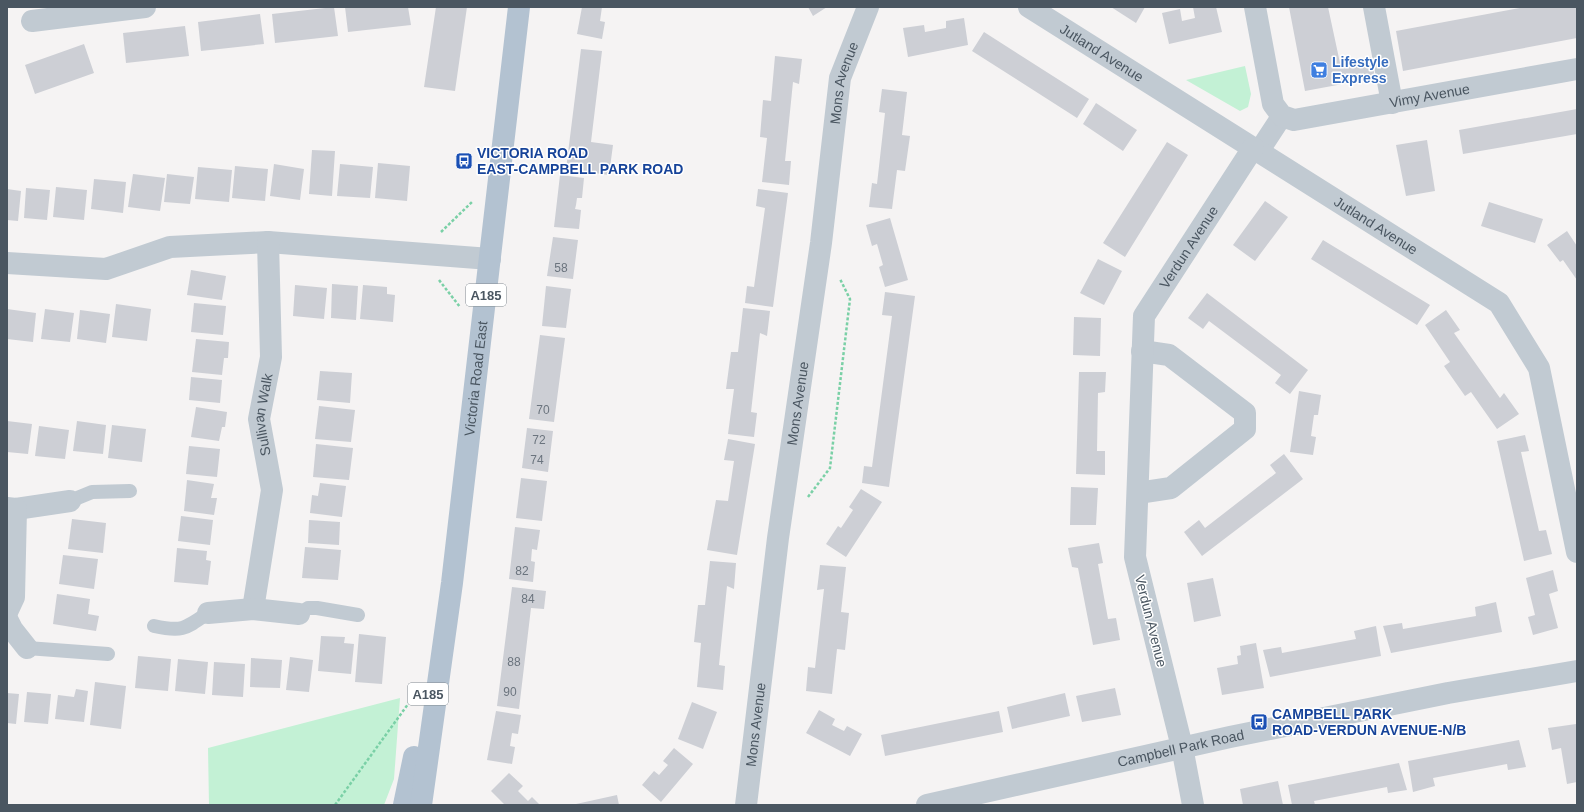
<svg xmlns="http://www.w3.org/2000/svg" width="1584" height="812" font-family="Arial,sans-serif">
<style>
.green{fill:#c3f1d5}
.building{fill:#cdcfd5}
.lines{fill:none;stroke-linecap:round;stroke-linejoin:round}
.path{stroke:#7ad0a6;stroke-width:2.5;stroke-dasharray:3 2;stroke-linecap:butt}
.service{stroke:#c1cad2;stroke-width:14}
.pedestrian{stroke:#c1cad2;stroke-width:21}
.minor{stroke:#c1cad2;stroke-width:22}
.primary{stroke:#b3c2d1;stroke-width:22}
.labels{text-anchor:middle;stroke-width:3;stroke-linejoin:round;paint-order:stroke}
.number-label{font-size:12px;fill:#6b747e}
.shield{fill:#fff;stroke:#808990;stroke-width:1}
.shield-label{font-size:13px;font-weight:bold;fill:#4a5661}
.street-label{font-size:14px;fill:#4a5661;stroke:#fff}
.shop-label{font-size:14px;font-weight:bold;fill:#366cbe;stroke:#fff;text-anchor:start}
.transit-label{font-size:14px;font-weight:bold;fill:#164399;stroke:#fff;text-anchor:start}
</style>
<rect width="100%" height="100%" fill="#f5f3f3"/>
<path class="green" d="M1245,66L1251,94L1248,107L1240,111L1186,80Z
M400,698L394,779L384,805H209L208,748Z"/>
<path class="building" d="M334,7L338,36L275,43L272,14Z
M345,7H408L411,25L348,32Z
M436,7H467L455,91L424,87Z
M582,7H602L600,21L605,22L602,39L577,34Z
M808,7H827L813,16Z
M1111,7H1145L1136,23Z
M1193,7H1216L1222,32L1169,44L1162,13L1180,9L1182,21L1195,18Z
M1289,7H1328L1340,63L1371,57L1375,78L1305,91Z
M1525,7H1577V38L1403,71L1396,31Z
M260,14L264,44L201,51L198,22Z
M964,18L968,45L908,57L903,28L924,25L925,32L946,28V21Z
M185,26L189,56L126,63L123,33Z
M984,32L1089,99L1077,118L972,51Z
M84,44L94,73L35,94L25,65Z
M581,49L602,51L591,142L613,145L609,175L566,169Z
M775,56L802,59L799,84L793,82L785,161H791L789,185L762,182L767,138L760,137L763,100L771,101Z
M882,89L907,92L902,135L910,136L905,171L897,170L892,209L869,207L872,183L877,184L885,113L879,112Z
M1096,103L1137,130L1123,151L1083,124Z
M1577,109V134L1463,154L1459,130Z
M1427,140L1435,191L1406,196L1396,145Z
M1167,142L1188,155L1125,257L1103,243Z
M312,150L335,151L332,196L309,194Z
M378,163L410,166L407,201L375,198Z
M274,164L304,169L300,200L270,196Z
M340,164L373,167L370,198L337,196Z
M235,166L268,169L265,201L232,198Z
M198,167L232,170L229,202L195,199Z
M133,174L165,178L160,211L128,207Z
M167,174L194,177L190,204L164,202Z
M560,175L584,178L582,198H577L576,205L575,209L581,210L579,229L554,227Z
M94,179L126,182L123,213L91,209Z
M56,187L87,190L84,220L53,217Z
M26,188L50,190L47,220L24,218Z
M7,189L21,191L18,221L7,220Z
M758,189L788,193L773,307L745,303L747,286L754,287L765,208L756,206Z
M1265,201L1288,217L1255,261L1233,245Z
M1489,202L1543,219L1535,243L1481,226Z
M890,218L908,280L885,287L879,267L883,265L877,244L872,246L866,225Z
M1567,231L1577,246V280L1563,260L1560,262L1547,245Z
M553,237L578,240L573,279L547,276Z
M1323,240L1430,305L1417,325L1311,259Z
M1098,259L1122,271L1104,305L1080,293Z
M191,270L226,276L222,300L187,295Z
M332,284L358,286L356,320L331,318Z
M295,285L327,288L324,319L293,316Z
M363,285L387,287V294L395,295L393,322L360,319Z
M546,286L571,289L566,328L542,326Z
M885,292L915,296L889,487L862,483L864,466L872,467L892,316L882,315Z
M1207,293L1308,370L1290,394L1275,383L1281,375L1209,321L1203,329L1188,318Z
M194,303L226,306L223,335L191,332Z
M116,304L151,309L147,341L112,337Z
M743,308L770,311L767,336L760,333L751,412L757,413L754,437L728,434L734,389H726L731,352H738Z
M7,309L36,313L33,342L7,339Z
M45,309L74,313L70,342L41,339Z
M80,310L110,314L106,343L77,339Z
M1446,310L1460,330L1454,333L1500,398L1504,393L1519,414L1497,429L1471,392L1465,396L1444,366L1450,362L1425,325Z
M1074,317L1101,318L1100,356L1073,355Z
M540,335L565,338L554,422L529,419Z
M196,339L229,342L228,358H224L222,375L192,372Z
M320,371L352,373L350,403L317,400Z
M1079,372H1106L1105,392L1098,393L1097,451H1105V475L1076,474Z
M191,377L222,380L220,403L189,400Z
M1299,391L1321,395L1318,415H1314L1311,436L1316,437L1313,455L1290,452Z
M319,406L355,410L351,442L315,439Z
M196,407L227,412L225,427H222L219,441L191,437Z
M7,421L32,424L28,454L7,452Z
M77,421L106,425L103,454L73,451Z
M112,425L146,429L142,462L108,458Z
M39,426L69,430L65,459L35,456Z
M527,428L553,431L548,472L522,468Z
M1525,435L1529,451L1521,452L1539,531L1546,530L1552,554L1524,561L1497,441Z
M728,439L755,444L737,555L707,550L716,500L728,501L734,461L724,460Z
M316,444L353,448L349,480L313,477Z
M189,446L220,449L217,477L186,474Z
M1284,454L1303,479L1202,556L1184,532L1199,520L1205,528L1276,473L1270,465Z
M521,478L547,481L542,521L516,518Z
M187,480L214,484L211,498H217L214,515L184,511Z
M320,483L346,486L342,517L310,513L312,495L318,496Z
M1071,487L1098,488L1096,525H1070Z
M861,489L882,502L846,557L826,544L838,526L841,528L853,510L849,507Z
M181,516L213,520L210,545L178,541Z
M72,519L106,523L103,553L68,549Z
M309,520L340,522L339,545L308,543Z
M515,527L540,530L537,550L532,549L531,561L535,562L533,582L509,579Z
M1099,543L1103,563L1098,564L1108,619L1116,618L1120,640L1093,645L1078,568L1072,567L1068,548Z
M305,547L341,550L338,580L302,578Z
M177,548L207,551L206,560L211,561L208,585L174,582Z
M63,555L98,559L94,589L59,584Z
M710,561L736,563L734,589L727,586L719,665L725,666L723,690L697,687L701,643L694,642L698,605H705Z
M820,565L846,567L841,612L849,613L845,650L837,649L832,694L806,691L808,667L815,668L824,589L817,590Z
M1553,570L1558,591L1549,594L1558,628L1533,635L1528,617L1535,615L1526,578Z
M1213,578L1221,616L1194,622L1187,583Z
M512,587L546,591L544,609L531,608L519,709L497,706Z
M57,594L90,599L88,614L99,616L96,631L53,624Z
M1496,602L1502,632L1391,653L1383,626L1402,623L1403,629L1476,616L1475,607Z
M1376,626L1381,656L1270,677L1263,650L1281,647L1282,653L1356,639L1354,631Z
M359,634L386,637L382,684L355,682Z
M321,636L345,637L344,643L354,644L351,674L318,671Z
M1256,643L1264,688L1222,695L1217,668L1238,664L1237,656L1241,655L1240,646Z
M138,656L171,659L168,691L135,688Z
M290,657L313,660L309,692L286,690Z
M251,658L282,660L280,688L250,687Z
M178,659L208,662L205,694L175,691Z
M214,662L245,664L243,697L212,695Z
M95,682L126,686L121,729L90,725Z
M1115,688L1121,715L1082,722L1076,696Z
M76,689L88,691L84,722L55,719L58,695L74,697Z
M27,692L51,694L48,724L24,722Z
M7,693L19,694L16,724L7,723Z
M1065,693L1070,716L1012,729L1007,707Z
M692,702L717,712L703,749L678,739Z
M819,710L835,719L832,725L844,731L847,726L862,734L850,756L806,733Z
M496,711L521,715L518,734L512,733L510,746L515,747L512,764L487,760Z
M999,711L1003,732L885,756L881,735Z
M1576,724L1577,782L1567,784L1561,748L1552,750L1548,728Z
M1519,740L1526,767L1508,770L1507,764L1433,778L1435,786L1413,792L1408,761Z
M674,748L693,764L661,802L642,785L654,771L659,775L668,765L663,761Z
M1399,763L1407,790L1388,793L1387,787L1314,801L1315,805H1292L1288,785Z
M509,773L523,786L518,791L528,801L532,797L540,805H505L491,791Z
M1278,781L1283,805H1243L1240,789Z
M617,795L619,805H576V804Z"/>
<g class="lines">
<path class="path" d="M441,232L473,201
M439,280L460,307
M808,497L830,468L850,299L840,279
M335,805L411,700"/>
<path class="service" d="M70,501L92,492L130,491
M299,614L308,608H317L358,615
M154,626C182,632 185,629 208,613
M27,648L108,654"/>
<path class="pedestrian" d="M1259,151L1282,116"/>
<g class="minor">
<path id="s1" d="M1029,7L1499,303L1539,368L1577,552"/>
<path id="s2" d="M1255,7L1273,104L1282,116L1294,120L1577,69"/>
<path d="M1374,7L1392,103"/>
<path d="M32,21L145,7"/>
<path d="M7,263L106,269L170,247L268,242L490,259"/>
<path d="M1138,493L1171,488L1245,429V413L1169,355L1142,351"/>
<path d="M7,508L16,509L70,501"/>
<path id="s3" d="M253,609L272,490L259,419L271,357L268,242"/>
<path d="M7,612L14,597L16,509"/>
<path d="M208,613L253,609L299,614"/>
<path d="M7,619L12,629L27,648"/>
<path id="s4" d="M746,805L778,538L821,243L840,78L868,7"/>
<path id="s5" d="M927,805L1230,737L1448,693L1577,671"/>
<path id="s6" d="M1193,805L1182,747L1135,557L1144,316L1253,148"/>
</g>
<g class="primary">
<path d="M404,805L414,757"/>
<path id="s7" d="M421,805L452,583L519,7"/>
</g>
</g>
<defs>
<g id="supermarket-square" transform="scale(0.9)"><rect x="-9" y="-9" width="18" height="18" rx="4" fill="#3f7fe0" stroke="#fff"/><path d="M-6-5.5h2.5l.6 2H6L4.5 2H-2.5L-4.4-4H-6ZM-1.5 3.2a1.3 1.3 0 1 0 .1 0ZM3 3.2a1.3 1.3 0 1 0 .1 0Z" fill="#fff"/></g>
<g id="bus-square" transform="scale(0.9)"><rect x="-9" y="-9" width="18" height="18" rx="4" fill="#1a4fb4" stroke="#fff"/><path d="M-5-6H5V4H4V6H2V4H-2V6H-4V4H-5ZM-3.5-4V0h7V-4ZM-3.5 1.2v1.5H-2V1.2ZM2 1.2v1.5H3.5V1.2Z" fill="#fff"/></g>
</defs>
<g fill-rule="evenodd">
<use href="#supermarket-square" x="1319" y="70"/>
<use href="#bus-square" x="464" y="161"/>
<use href="#bus-square" x="1259" y="722"/>
</g>
<g class="labels">
<g class="number-label">
<text x="561" y="272">58</text>
<text x="543" y="414">70</text>
<text x="539" y="444">72</text>
<text x="537" y="464">74</text>
<text x="522" y="575">82</text>
<text x="528" y="603">84</text>
<text x="514" y="666">88</text>
<text x="510" y="696">90</text>
</g>
<g class="shield">
<rect x="466" y="284" width="40" height="22" rx="3"/>
<rect x="408" y="683" width="40" height="22" rx="3"/>
</g>
<g class="shield-label">
<text x="486" y="300">A185</text>
<text x="428" y="699">A185</text>
</g>
<g class="street-label">
<text dy="5" stroke="none"><textPath href="#s1" startOffset="86">Jutland Avenue</textPath></text>
<text dy="5" stroke="none"><textPath href="#s4" startOffset="729">Mons Avenue</textPath></text>
<text dy="5" stroke="none"><textPath href="#s2" startOffset="264">Vimy Avenue</textPath></text>
<text dy="5" stroke="none"><textPath href="#s1" startOffset="410">Jutland Avenue</textPath></text>
<text dy="5" stroke="none"><textPath href="#s6" startOffset="578">Verdun Avenue</textPath></text>
<text dy="5" stroke="none"><textPath href="#s7" startOffset="430">Victoria Road East</textPath></text>
<text dy="5" stroke="none"><textPath href="#s4" startOffset="405">Mons Avenue</textPath></text>
<text dy="5" stroke="none"><textPath href="#s3" startOffset="197">Sullivan Walk</textPath></text>
<text transform="translate(1151 621) rotate(76)" y="5">Verdun Avenue</text>
<text dy="5" stroke="none"><textPath href="#s4" startOffset="81">Mons Avenue</textPath></text>
<text dy="5" stroke="none"><textPath href="#s5" startOffset="260">Campbell Park Road</textPath></text>
</g>
<g class="shop-label">
<text x="1332" y="67">Lifestyle<tspan x="1332" dy="16">Express</tspan></text>
</g>
<g class="transit-label">
<text x="477" y="158">VICTORIA ROAD<tspan x="477" dy="16">EAST-CAMPBELL PARK ROAD</tspan></text>
<text x="1272" y="719">CAMPBELL PARK<tspan x="1272" dy="16">ROAD-VERDUN AVENUE-N/B</tspan></text>
</g>
</g>
<rect width="1584" height="812" fill="none" stroke="#4a5661" stroke-width="16"/>
</svg>
